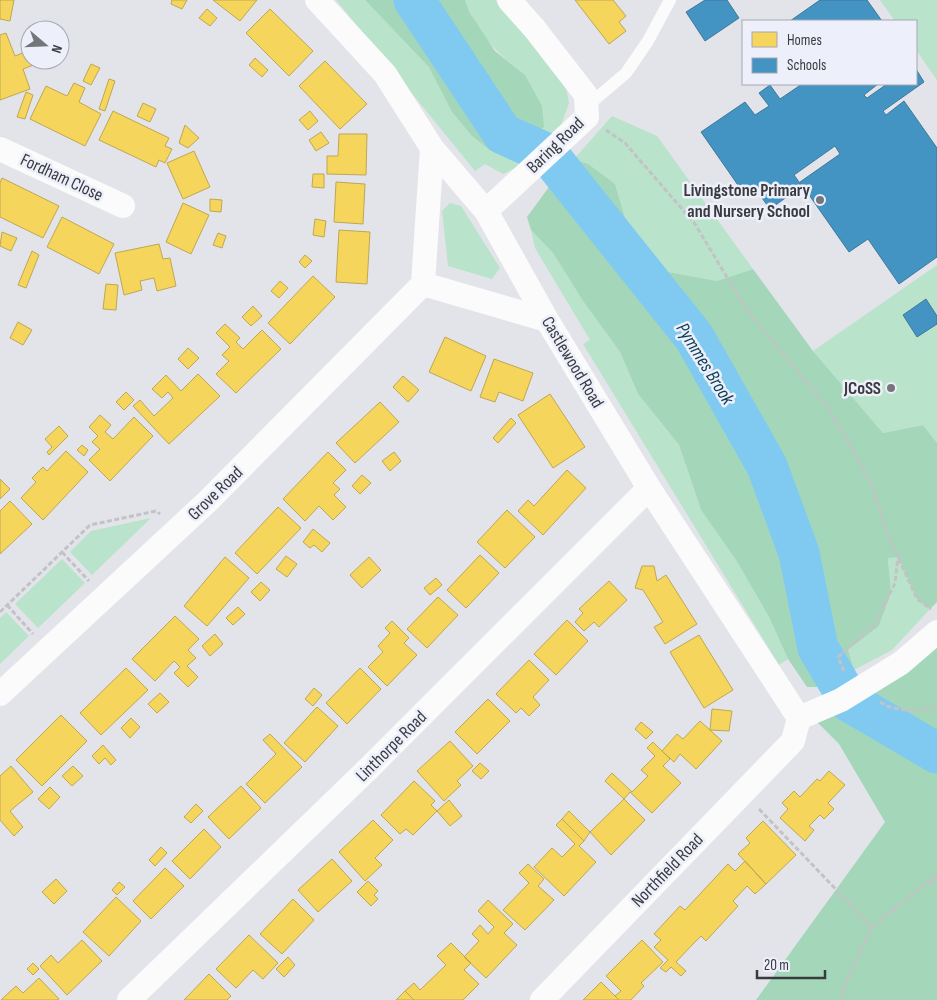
<svg xmlns="http://www.w3.org/2000/svg" width="937" height="1000" font-family="'Sofia Sans Condensed',sans-serif">
<style>
.green{fill:#b9e3ca}
.forest{fill:#a4d7b9}
.homes{fill:#f6d55c;stroke:#bea753}
.schools{fill:#4393c3;stroke:#40799b}
.lines{fill:none;stroke-linecap:round;stroke-linejoin:round}
.river{stroke:#80caf1;stroke-width:41}
.path{stroke:#c3c3c5;stroke-width:3;stroke-dasharray:5 2.5;stroke-linecap:butt}
.service{stroke:#fbfbfc;stroke-width:12}
.minor{stroke:#fbfbfc;stroke-width:24}
.poi-dot{fill:#75767b;stroke:#edf0fb;stroke-width:2}
.labels{text-anchor:middle;stroke-width:5;stroke-linejoin:round;paint-order:stroke}
.street-label{font-size:18px;fill:#3a3b3f;stroke:#edf0fb}
.poi-label{font-size:18px;font-weight:bold;fill:#3a3b3f;stroke:#edf0fb;text-anchor:end}
.water-label{font-size:19px;font-style:italic;fill:#0d3b51;stroke:#edf0fb}
</style>
<rect width="100%" height="100%" fill="#e3e4ea"/>
<path class="green" d="M336,0H365L430,67L452,112L471,135L525,75C497,53 478,35 465,0H495L565,81L569,103L562,123L517,167L503,174L485,164L475,171Z
M880,0H937V80L916,50V21H895Z
M612,116L657,136L753,269L717,281L647,268L630,234L615,184L574,159Z
M450,203L461,206L500,268L492,279L448,266L442,211Z
M531,230L553,253L583,301L620,352L638,394L679,445L701,510L736,560L769,617L788,659L779,665L583,344L590,340L535,248Z
M937,265V443L923,425L883,433L813,351Z
M151,518L92,575L70,552L91,531Z
M888,557H898L917,599L930,609L892,650L854,670L848,650L879,626L891,593Z
M62,559L85,583L38,628L15,604Z
M6,612L29,636L0,664V618Z"/>
<path class="forest" d="M365,0H465L470,13L495,51L525,75L542,106L544,127L514,149L491,151L471,135L452,112L429,67Z
M574,159L588,164L615,184L630,234L647,268L717,281L753,269L813,351L883,433L923,425L937,443V602L930,609L917,599L898,557L888,558L891,593L879,626L848,650L854,670L823,687H807L788,659L769,617L736,560L701,510L679,445L638,394L620,352L583,301L553,253L531,230L527,217L554,180Z
M937,632V1000H756L885,822L839,744L809,714Z"/>
<path class="homes" d="M0,0H14L10,21L0,19Z
M172,0H187L182,9L171,4Z
M213,0H257L240,21Z
M575,0H613L626,16L619,22L626,31L609,44Z
M207,9L217,18L210,26L199,18Z
M270,9L313,51L289,76L246,33Z
M6,33L15,56L30,50V60H35L36,64L23,69L30,89L0,100V35Z
M255,58L268,70L262,77L249,65Z
M325,61L367,104L340,129L299,86Z
M91,64L100,68L91,85L83,81Z
M109,79L115,81L105,111L99,109Z
M74,83L85,88L79,102L101,114L85,146L30,119L46,86L67,96Z
M26,92L33,95L25,119L17,117Z
M143,103L156,109L150,122L137,116Z
M113,111L169,138L165,146L172,149L165,163L159,160L156,167L99,140Z
M310,111L318,121L308,130L299,120Z
M185,125L199,138L188,148L179,143Z
M321,132L329,143L316,151L309,140Z
M339,134H367L366,175L327,174V156H338Z
M194,151L210,187L183,199L167,163Z
M313,174H324V188L312,187Z
M2,178L59,206L43,238L0,217V183Z
M336,182L365,184L363,224L334,222Z
M210,199L222,200L221,212L210,211Z
M183,203L209,215L191,254L166,242Z
M62,217L114,244L99,274L47,247Z
M315,219L326,221L324,237L313,235Z
M339,230L370,232L367,284L336,282Z
M2,232L17,238L11,251L0,246Z
M218,233L226,236L222,248L213,245Z
M159,244L163,259L170,258L176,286L157,291L154,278L140,281L142,290L124,295L115,253Z
M32,251L39,255L26,288L18,285Z
M305,255L312,261L305,268L299,262Z
M313,276L335,297L290,344L268,323Z
M280,281L288,288L279,298L271,291Z
M106,284L118,285L116,310L103,309Z
M253,306L262,316L251,326L242,317Z
M18,322L32,330L23,345L10,338Z
M225,324L240,338L236,342L243,349L262,330L281,349L236,393L216,374L229,361L222,355L230,347L216,333Z
M445,337L486,356L471,391L429,372Z
M188,348L199,358L188,369L178,359Z
M494,359L533,373L523,401L499,392L495,402L480,397Z
M198,374L220,396L169,444L133,406L140,400L154,416L173,398L168,392L162,398L152,389L166,375L181,391Z
M403,376L419,390L408,402L393,387Z
M126,392L134,400L124,410L116,402Z
M550,394L585,447L553,468L518,415Z
M380,402L399,422L355,463L336,443Z
M100,415L111,425L105,432L113,439L134,417L153,436L110,481L89,460L100,449L92,442L98,436L89,427Z
M511,418L516,423L498,443L493,438Z
M59,426L68,436L49,455L47,452L52,447L45,439Z
M82,445L88,450L84,456L77,450Z
M66,451L88,472L43,520L21,498L36,482L32,478L43,467L47,471Z
M328,452L346,470L333,483L340,489L334,495L346,507L333,520L319,506L305,521L283,499Z
M394,452L401,461L390,471L382,461Z
M567,470L586,488L543,535L518,511L528,500L534,506Z
M362,475L371,483L360,494L352,486Z
M0,479L10,489L0,499Z
M10,501L32,524L0,554V511Z
M278,507L301,528L257,574L235,553Z
M507,510L535,537L505,568L477,542Z
M313,529L330,543L322,552L314,545L310,548L303,542Z
M480,555L499,573L466,608L447,590Z
M286,556L297,564L287,577L276,569Z
M225,557L249,578L207,626L184,606Z
M369,557L381,570L362,588L350,575Z
M642,566H654L657,581L666,575L697,624L665,644L654,627L663,622L643,590L635,588Z
M436,578L442,585L430,595L424,588Z
M609,581L627,600L599,627L594,622L584,631L575,622L583,613L579,609Z
M261,582L270,590L260,601L251,592Z
M438,597L458,615L427,648L407,629Z
M238,607L245,614L233,625L226,618Z
M175,616L199,639L188,650L196,658L187,666L198,677L188,687L174,673L180,667L174,661L155,681L132,659Z
M567,620L588,641L556,675L534,654Z
M392,621L409,638L404,643L417,655L387,686L368,667L383,652L378,646L390,633L385,628Z
M215,634L223,644L210,656L202,646Z
M699,635L733,690L704,708L670,652Z
M529,660L549,680L533,697L540,705L529,716L521,708L516,713L496,694Z
M126,668L148,690L101,735L80,713Z
M360,668L381,689L347,724L326,703Z
M314,688L322,695L313,706L305,699Z
M160,693L169,702L157,713L148,704Z
M488,699L510,721L477,754L455,732Z
M317,707L338,726L305,762L284,743Z
M712,709L732,711L729,731L710,730Z
M61,715L87,741L42,786L16,760Z
M131,718L140,727L130,738L121,728Z
M700,721L722,741L696,769L680,754L674,762L662,751L677,734L683,739Z
M641,722L653,732L646,739L635,729Z
M270,734L302,767L265,803L246,784L276,754L263,740Z
M450,741L473,766L457,781L461,785L444,801L417,771Z
M653,742L670,759L663,766L681,783L652,813L630,792L624,799L605,781L612,773L632,792L648,776L641,770L655,756L647,748Z
M103,745L116,760L111,765L105,758L99,764L92,756Z
M480,763L489,771L481,779L472,771Z
M11,766L33,792L10,811L23,827L14,836L0,820V776Z
M73,766L83,776L72,786L62,776Z
M829,771L845,785L828,803L834,809L824,819L820,815L809,826L814,830L805,841L780,818L788,809L782,803L794,791L800,797L817,779L820,781Z
M414,781L435,801L431,805L437,811L413,835L406,829L400,834L381,815Z
M241,786L261,808L229,839L208,817Z
M50,787L60,797L49,809L38,799Z
M624,799L645,820L611,855L590,832Z
M449,800L462,816L450,826L437,811Z
M196,804L203,811L191,823L184,817Z
M569,811L590,832L584,841L562,819Z
M562,819L584,841L579,846L596,862L564,896L534,867L552,848L562,857L575,844L556,825Z
M373,820L393,840L375,858L382,865L365,881L339,852Z
M763,821L796,855L766,884L738,854L750,843L746,838Z
M204,829L221,847L190,879L172,861Z
M161,847L167,853L155,866L149,860Z
M332,859L352,881L318,912L298,890Z
M745,861L766,884L755,894L747,886L733,901L738,906L706,941L701,936L693,944L676,962L686,971L681,976L671,967L666,972L660,968L668,960L654,947L661,940L654,934L680,906L685,910L728,864L735,871Z
M528,864L544,879L538,886L554,900L525,930L503,910L529,883L519,873Z
M165,868L184,886L151,919L133,901Z
M56,879L67,891L54,904L42,892Z
M368,881L378,891L374,895L378,899L371,906L357,892Z
M119,882L125,887L117,895L112,890Z
M116,897L141,921L109,956L83,932Z
M293,899L314,920L282,954L260,934Z
M488,900L513,924L504,933L517,945L486,978L464,957L479,941L472,934L480,925L488,934L494,927L478,911Z
M249,935L278,963L263,979L253,970L236,988L216,969Z
M82,940L102,961L67,995L40,966L51,955L58,963Z
M642,940L663,962L641,983L644,986L631,1000H619L615,996L621,991L606,976Z
M451,943L471,963L464,970L479,984L463,1000H414L405,991L414,983L420,990L446,965L437,956Z
M288,957L295,965L284,977L276,969Z
M33,963L39,969L33,975L27,969Z
M209,974L231,996L227,1000H184Z
M39,978L59,999L57,1000H1L16,986L23,993Z
M601,982L619,1000H583Z
M405,991L414,1000H396Z"/>
<path class="schools" d="M705,0H727L739,18L705,41L686,12Z
M820,0H867L882,21H790Z
M916,69L924,82L883,111L886,115L904,101L937,148V257L899,284L868,239L849,252L800,182L840,154L835,146L794,175L802,186L770,209L757,191L747,198L701,132L745,102L755,115L769,106L759,93L770,85L780,99L802,84H878L864,95L867,98L887,84H916Z
M926,299L937,316V324L917,337L903,315Z"/>
<g class="lines">
<path class="river" d="M414,0L503,134L548,154L694,337L767,466L799,553L818,648L850,702L937,753"/>
<path class="path" d="M606,130L625,143L695,224L746,309L831,412L872,485L888,535L917,599L931,609
M62,552L89,581
M7,605L33,634
M0,612L90,525L156,511L160,514
M844,671L838,657L874,625L895,583L898,557
M880,702C897,713 918,711 937,707
M759,809L872,927
M930,882L937,880
M841,1000L844,986L872,927L937,875"/>
<path class="service" d="M586,107L626,73L648,41L670,0"/>
<path class="minor" d="M317,0L385,74L432,148L486,211L547,320L649,488L799,718L793,741L542,1000
M0,149L123,206
M486,211L587,117L586,95L534,28L509,0
M423,284L547,320
M0,694L208,501L423,284L432,148
M799,718L841,700L901,663L937,632
M129,1000L369,768L649,488"/>
</g>
<g class="poi-dot">
<circle cx="820" cy="200" r="5"/>
<circle cx="891" cy="388" r="5"/>
</g>
<g class="labels">
<g class="street-label">
<text transform="translate(555 145) rotate(-44)" y="6">Baring Road</text>
<text transform="translate(62 177) rotate(25)" y="6">Fordham Close</text>
<text transform="translate(573 362) rotate(59)" y="6">Castlewood Road</text>
<text transform="translate(215 493) rotate(-44)" y="6">Grove Road</text>
<text transform="translate(391 746) rotate(-45)" y="6">Linthorpe Road</text>
<text transform="translate(667 870) rotate(-46)" y="6">Northfield Road</text>
</g>
<g class="poi-label">
<text x="810" y="196">Livingstone Primary<tspan x="810" dy="21">and Nursery School</tspan></text>
<text x="881" y="394">JCoSS</text>
</g>
<g class="water-label">
<text transform="translate(706 363) rotate(58)" y="7">Pymmes Brook</text>
</g>
</g>
<rect x="742" y="20" width="175" height="65" fill="#edf0fb" stroke="#a5a8b0"/>
<rect x="752" y="32" width="25" height="15" fill="#f6d55c" stroke="#a5a8b0"/>
<text x="787" y="45" font-size="15" fill="#3a3b3f">Homes</text>
<rect x="752" y="58" width="25" height="15" fill="#4393c3" stroke="#a5a8b0"/>
<text x="787" y="70" font-size="15" fill="#3a3b3f">Schools</text>
<g transform="translate(45 45) rotate(109)"><circle r="24" fill="#edf0fb" stroke="#a5a8b0"/>
<path d="M0-4L9 19L0 12L-9 19Z" fill="#75767b"/>
<text y="-8" font-size="14" font-weight="bold" text-anchor="middle" fill="#3a3b3f">N</text>
</g>
<path d="M757 970v8h68v-8" fill="none" stroke="#3a3b3f" stroke-width="2.5"/>
<text x="764" y="970" font-size="15" fill="#3a3b3f" stroke="#edf0fb" stroke-width="4" paint-order="stroke">20 m</text>
</svg>
